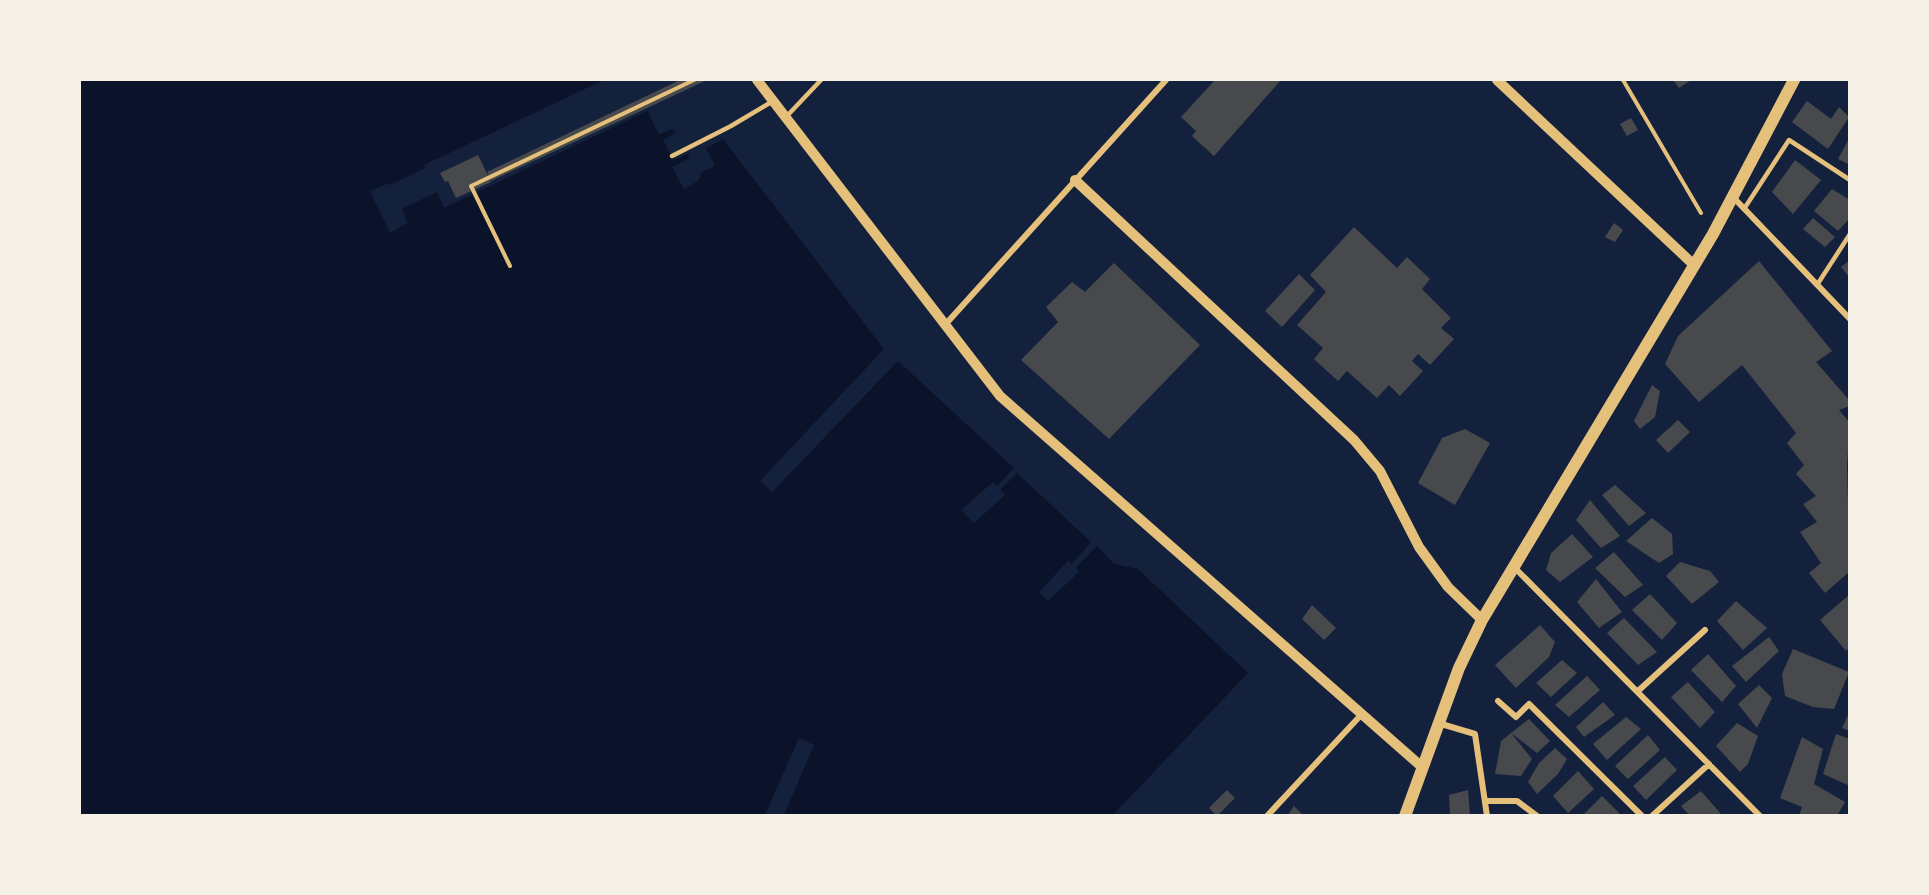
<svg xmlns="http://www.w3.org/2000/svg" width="1929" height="895" font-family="'Nunito Sans',sans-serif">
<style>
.water{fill:#0b132b}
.building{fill:#48494c}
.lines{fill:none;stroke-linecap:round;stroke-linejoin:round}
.path{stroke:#e5c07b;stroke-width:4}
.service{stroke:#e5c07b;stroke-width:4.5}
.minor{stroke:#e5c07b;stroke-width:6}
.tertiary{stroke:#e5c07b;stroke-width:10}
.secondary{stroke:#e5c07b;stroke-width:12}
</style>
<rect width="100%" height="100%" fill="#14213d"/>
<path class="water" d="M80,80H604L424,165L425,168L390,185L389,183L370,191L390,233L407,223L402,209L437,192L444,208L647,111L659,134L672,129L676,133L663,140L674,160L688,154L689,159L672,167L684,189L698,181L702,172L715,166L706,148L723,139L884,349L760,481L772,492L898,361L1014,468L997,486L993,482L961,510L974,523L1005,495L1000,490L1017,473L1091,542L1072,564L1068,561L1039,592L1048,601L1079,572L1076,567L1097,546L1114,564L1138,569L1248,673L1113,815H784L814,745L799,738L765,815H80Z"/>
<path class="building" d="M680,80H707L491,181L487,172Z
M1215,80H1281L1214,156L1192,136L1196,131L1181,117Z
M1673,80H1691L1679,88Z
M1807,101L1831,119L1839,107L1849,117L1828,149L1792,122Z
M1631,118L1638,130L1627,136L1620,124Z
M1850,137V165L1838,159Z
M478,155L491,182L456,198L448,181L445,182L440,173Z
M1795,160L1821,180L1793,214L1772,192Z
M1832,189L1850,200V218L1838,231L1814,211Z
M1813,218L1835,237L1825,247L1803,229Z
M1614,223L1623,230L1615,242L1605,237Z
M1354,227L1397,268L1407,257L1430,279L1422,289L1451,318L1441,328L1454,339L1430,365L1418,354L1412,361L1423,371L1400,396L1389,385L1377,398L1347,371L1338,381L1314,359L1323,348L1297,325L1326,292L1310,275Z
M1850,260V278L1841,267Z
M1759,261L1832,351L1816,362L1850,401V406L1839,410L1850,423L1847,466L1850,571L1825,593L1809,573L1821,563L1800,532L1817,522L1803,504L1816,496L1796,474L1804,465L1787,443L1796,433L1742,365L1699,402L1665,364L1678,336Z
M1114,263L1200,345L1109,439L1021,360L1058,322L1046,307L1072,282L1085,292Z
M1299,274L1315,290L1282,327L1265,311Z
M1652,385L1660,391L1655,417L1640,429L1634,421Z
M1678,420L1690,432L1668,453L1656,440Z
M1465,429L1490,443L1455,505L1418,483L1442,438Z
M1615,485L1646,513L1629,526L1602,495Z
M1590,500L1620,536L1601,548L1576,520Z
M1652,518L1672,534L1673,554L1659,563L1626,541Z
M1572,534L1593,557L1560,582L1546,570L1551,553Z
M1614,552L1643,585L1625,597L1595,568Z
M1680,562L1710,571L1719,582L1692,604L1666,576Z
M1596,579L1622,612L1599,628L1577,602Z
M1650,594L1677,623L1662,640L1632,610Z
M1850,594V647L1846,651L1820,620Z
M1736,601L1767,628L1743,650L1717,621Z
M1312,605L1336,628L1324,640L1302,619Z
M1624,618L1657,652L1638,665L1607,633Z
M1540,625L1555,642L1549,657L1516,688L1495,665Z
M1769,637L1779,651L1746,682L1732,666Z
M1793,649L1849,672L1834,709L1813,707L1785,696L1782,674Z
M1708,654L1736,686L1722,702L1691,670Z
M1562,660L1577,673L1551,697L1536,683Z
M1587,676L1600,690L1569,717L1555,705Z
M1688,682L1715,712L1700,728L1671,697Z
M1759,685L1772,698L1757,728L1738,704Z
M1603,702L1615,715L1584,737L1576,727Z
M1850,711V731L1842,728Z
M1626,717L1641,729L1607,760L1593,744Z
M1529,719L1550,741L1537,753L1511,733Z
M1737,723L1758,736L1748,764L1740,772L1716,746Z
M1511,733L1532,759L1521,776L1495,774L1501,741Z
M1836,734L1850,739V786L1823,774Z
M1648,735L1660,750L1628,779L1615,766Z
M1802,737L1823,749L1814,784L1845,802L1837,816H1799L1802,807L1780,798Z
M1555,748L1567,759L1558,774L1537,794L1528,782L1539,763Z
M1665,757L1677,770L1646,800L1633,786Z
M1578,771L1594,789L1568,813L1553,796Z
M1227,790L1235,798L1217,816L1209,808Z
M1468,790L1470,816H1450L1449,795Z
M1701,791L1721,814L1690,816L1681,806Z
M1602,796L1622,816H1586L1584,814Z
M1294,806L1304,816H1287Z"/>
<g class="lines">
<path class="path" d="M1623,80L1701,213
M510,266L471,186L694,80"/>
<path class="service" d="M786,117L821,80
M672,156L731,126L773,101
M1744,209L1789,140L1850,180
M1817,285L1850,234"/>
<path class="minor" d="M1733,197L1850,319
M944,326L1166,80
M1514,567L1760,816
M1638,691L1705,630
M1498,701L1516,717L1529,704L1642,816
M1438,723L1475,734L1487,816
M1486,801H1517L1537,816
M1267,816L1361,715
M1652,816L1709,764"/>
<path class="tertiary" d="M757,80L1000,396L1422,767
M1497,80L1694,265
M1075,180L1354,440L1380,471L1419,547L1448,587L1482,620"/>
<path class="secondary" d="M1405,816L1459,668L1482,620L1713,234L1794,80"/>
</g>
<rect width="1929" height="895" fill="none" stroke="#f6f1e7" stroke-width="162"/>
</svg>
